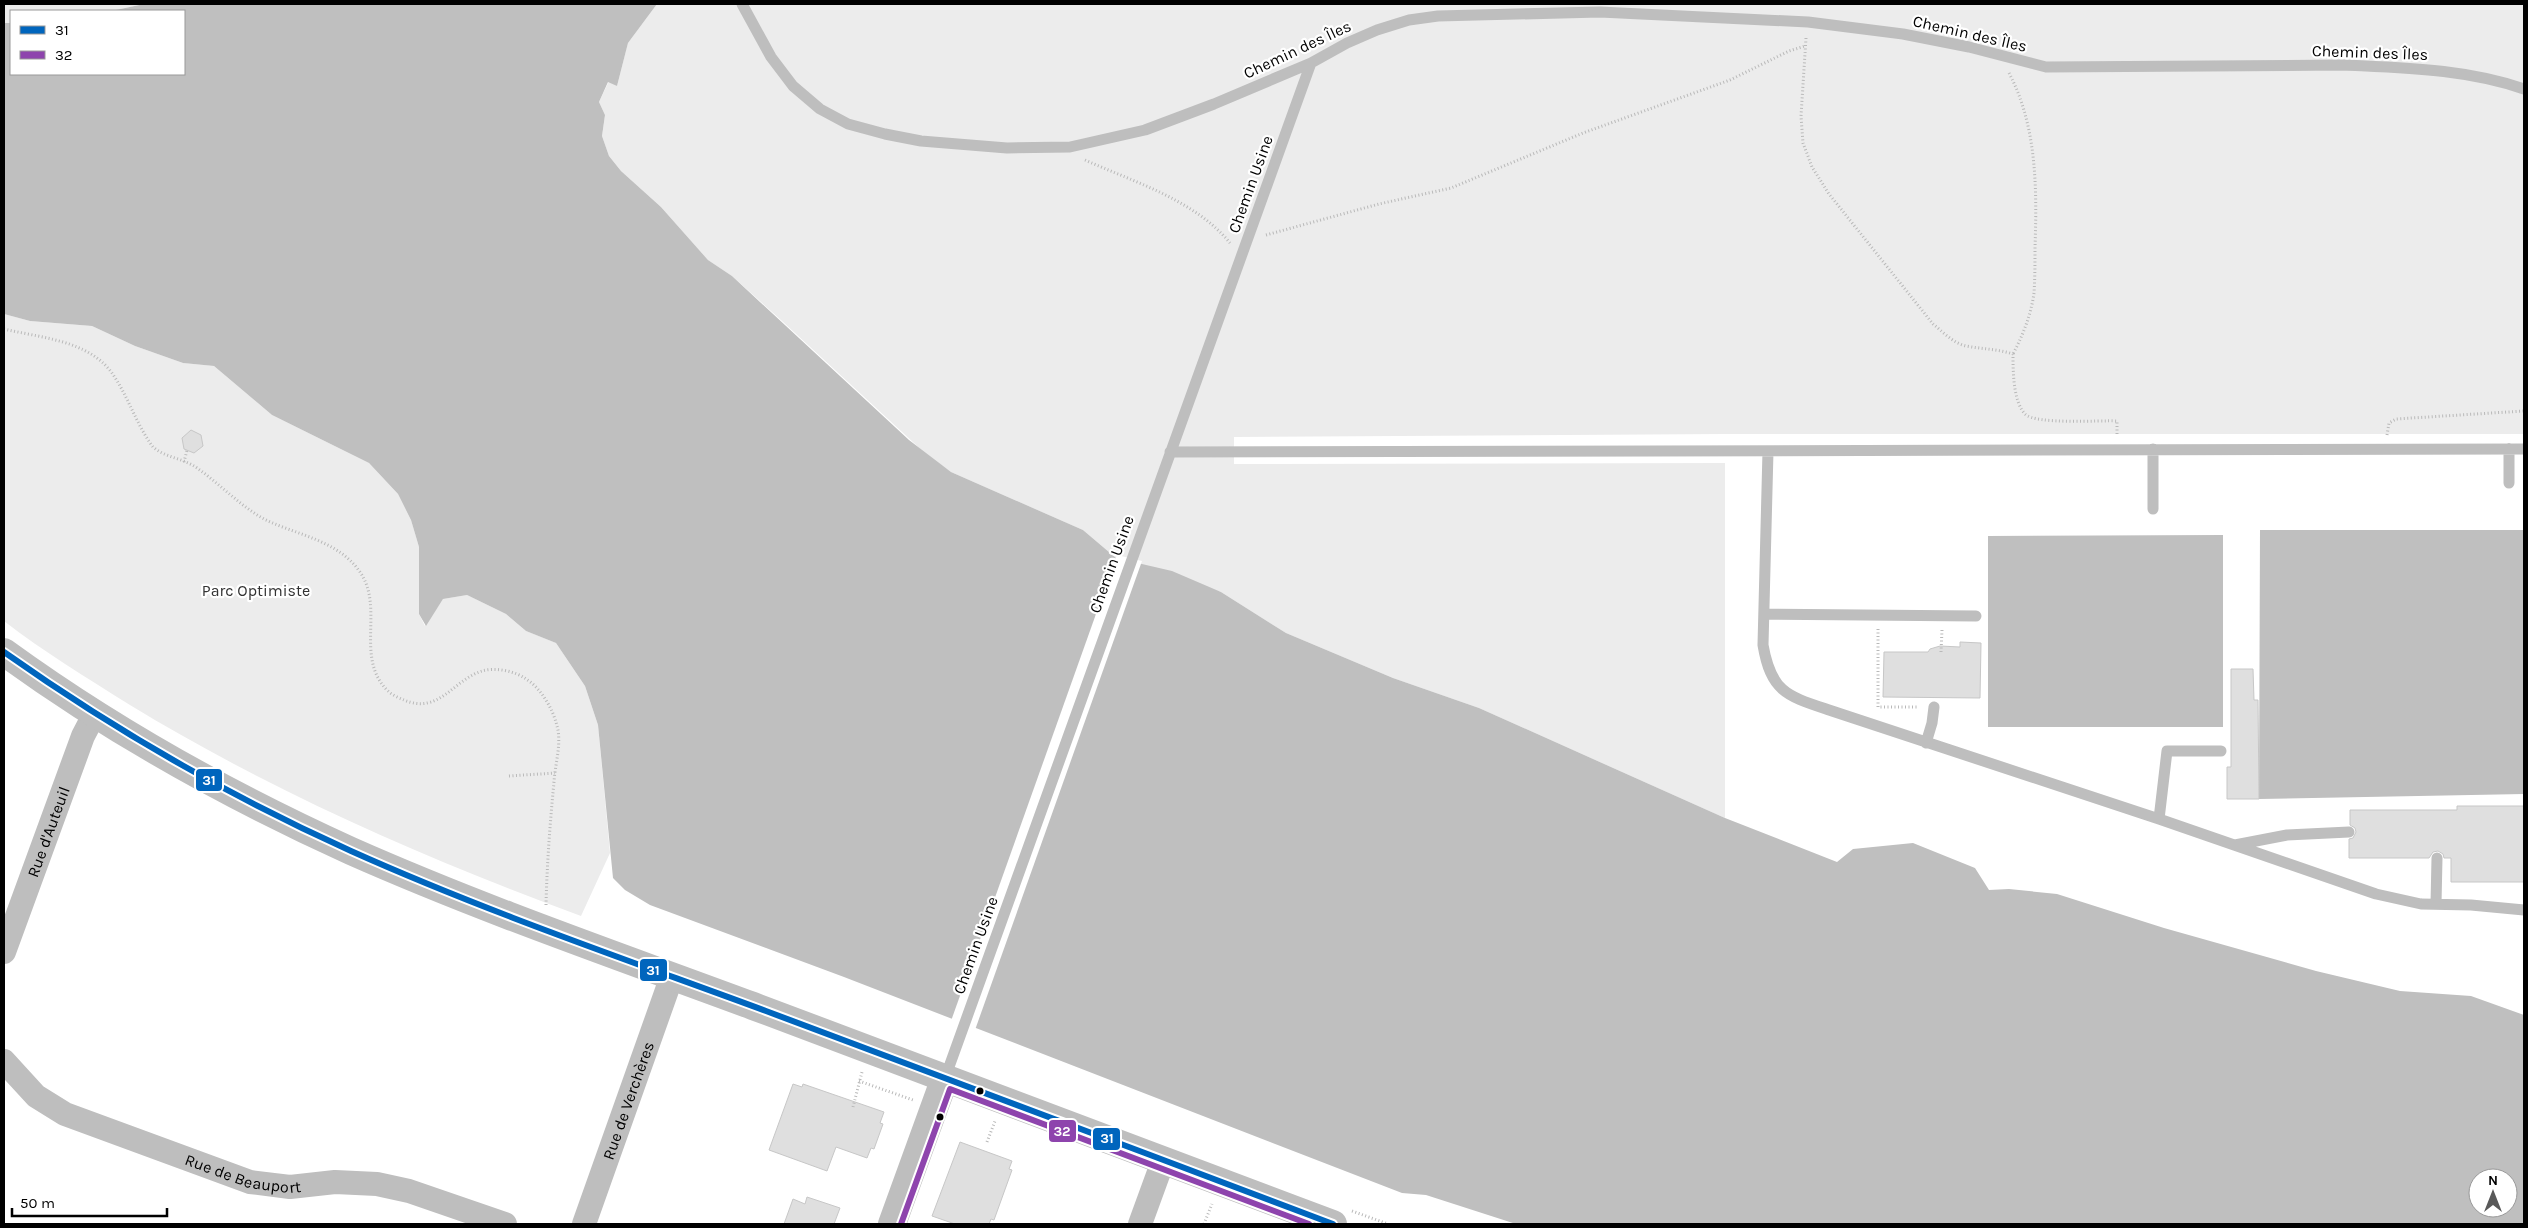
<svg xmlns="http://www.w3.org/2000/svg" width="2528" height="1228" font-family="Karla,sans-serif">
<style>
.green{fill:#ececec}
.water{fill:#bfbfbf;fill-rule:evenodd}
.pier{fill:#fff}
.building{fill:#dfdfdf;stroke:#c7c7c7}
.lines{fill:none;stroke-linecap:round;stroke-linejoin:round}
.path{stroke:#b9b9b9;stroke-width:3;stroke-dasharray:1 2.5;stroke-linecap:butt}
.service{stroke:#bebebe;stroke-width:11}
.minor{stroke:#bebebe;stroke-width:24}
.tertiary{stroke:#bebebe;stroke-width:28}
.bus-1-casing{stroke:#fff;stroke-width:10}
.bus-2-casing{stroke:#fff;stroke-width:10}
.bus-1{stroke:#0065bd;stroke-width:6}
.bus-2{stroke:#8e44ad;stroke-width:6}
.bus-dot{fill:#000;stroke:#fff;stroke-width:2}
.labels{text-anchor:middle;stroke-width:4.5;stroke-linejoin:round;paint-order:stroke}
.street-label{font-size:16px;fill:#000;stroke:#fff}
.park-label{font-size:16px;fill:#333;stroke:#fff}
.line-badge{stroke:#fff;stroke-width:2}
.badge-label{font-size:14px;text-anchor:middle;font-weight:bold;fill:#fff}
</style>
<rect width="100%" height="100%" fill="#fff"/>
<path class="green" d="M4,4H144L111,11H11V23H4Z
M657,4H2524V434H1725L1234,437V464L1725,463V818L1479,708L1393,678L1286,633L1221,592L1116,558L1083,530L951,472L928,456L782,321L732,276L708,260L661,207L621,171L609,156L602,136L605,115L599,102L609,81L617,86L628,43Z
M4,314L30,321L92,326L135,346L183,363L214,366L272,415L369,463L398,494L411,520L419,547V614L425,626L443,599L467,595L506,614L526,631L556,643L585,686L598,725L610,853L581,916C424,858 273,792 130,705C87,678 44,652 4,621Z"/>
<path class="water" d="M144,4H657L628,43L617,86L608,82L599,102L605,115L602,136L609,156L621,171L661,207L708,260L732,276L909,440L951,472L1083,530L1116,558L1172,571L1221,592L1286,633L1393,678L1479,708L1725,818L1837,862L1853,849L1913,843L1975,868L1989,890L2009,889L2057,894L2164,928L2316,971L2400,991L2471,996L2524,1015V1224H1516L1426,1195L1402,1193L844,977L650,905L625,890L613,878L598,725L585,686L556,643L526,631L506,614L467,595L443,599L426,626L419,614V547L411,520L398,494L369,463L272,415L214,366L183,363L135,346L92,326L30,321L4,314V23H11V74H184V11H111ZM2478,1178H2508V1208H2478Z
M2260,530H2524V794L2259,799Z
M2223,535V727H1988V536Z"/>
<path class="pier" d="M1117,555L1142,561L975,1030L951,1021Z"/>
<path class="building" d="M191,430L201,435L203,446L194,453L184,449L182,438Z
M1960,642L1981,643L1980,698L1883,697L1884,652H1928L1930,649L1940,646L1960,647Z
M2231,669H2253L2254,700H2258L2259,799H2227V767H2231Z
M2457,806H2524V882H2451V858H2444L2443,854L2438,851L2433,852L2429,858H2349V839L2353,838L2356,832L2355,828L2350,825V810H2457Z
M793,1084L802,1087L803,1084L884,1112L880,1123L883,1124L874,1149L871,1148L867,1158L836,1147L827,1171L769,1150Z
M960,1142L1012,1161L1009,1169L1012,1170L994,1220L991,1219L989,1224H955L932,1216Z
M807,1197L840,1208L834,1224H784L793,1199L805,1204Z"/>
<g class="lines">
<path class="path" d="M1806,38L1801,116L1803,143L1812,167L1829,194L1933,324C1943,332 1953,343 1966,346C1982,349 1997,349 2013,354C2013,371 2013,401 2025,414C2036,425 2100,420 2117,421V434
M2009,73C2037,126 2037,189 2035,248C2035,263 2035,278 2034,293C2031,315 2023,335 2013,354
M1085,160C1134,182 1195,200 1230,243
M1266,235L1379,204L1451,188L1583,133L1730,80L1789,51L1805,46
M4,329C41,338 88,340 112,373C128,396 136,424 153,447C166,458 183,458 197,468C220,484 239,505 264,519C296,535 338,540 360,572C385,608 354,658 388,691C392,695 399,698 404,700C439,715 453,680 482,671C495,667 515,671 526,679C541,688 553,709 557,726C562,743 555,764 554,782C550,823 547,864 546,905
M2387,435L2389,423L2396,419L2524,411
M184,462L187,450
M1878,629V707H1918
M1941,652L1942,630
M509,776L555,773
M859,1081L913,1100
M853,1107L862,1072
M987,1142L995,1121
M1352,1211L1388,1224
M1204,1224L1212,1204"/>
<path class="service" d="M742,4L771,57L793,86L820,109L848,124L885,134L921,141L1007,148L1070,147L1145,130L1214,104L1311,63L1347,43L1377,30L1409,20L1438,16L1600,12L1808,22L1903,34L1969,47L2046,67L2344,65C2405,68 2466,69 2524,89
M2153,449V509
M1768,451L1763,645C1771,692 1787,696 1829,710L2159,819L2376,894L2421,904L2471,905L2524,910
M1170,452L2524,449
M2509,483V449
M1764,614L1976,616
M1926,743L1932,723L1934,707
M2159,819L2167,751H2221
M2235,845L2287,835L2349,832
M2436,904L2437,858
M945,1078L1311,63"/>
<g class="minor">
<path id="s1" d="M4,952L83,736L95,713"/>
<path id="s2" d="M4,1061L36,1096L65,1114L250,1182L290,1187L335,1182L377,1184L409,1191L505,1224"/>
<path id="s3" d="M584,1224L672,976"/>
<path d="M1140,1224L1163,1161"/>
</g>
<path class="tertiary" d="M4,652C110,729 232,797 351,851C482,909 618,956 753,1006C946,1077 1139,1152 1333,1224
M892,1224L945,1078"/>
<g class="bus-1-casing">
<path id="bus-1" d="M4,652C113,729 229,796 351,851C487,912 628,960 766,1011C956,1081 1144,1153 1333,1224"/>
</g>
<g class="bus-2-casing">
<path id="bus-2" d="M901,1224L950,1089L1309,1224"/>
</g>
<use href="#bus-1" class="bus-1"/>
<use href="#bus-2" class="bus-2"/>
</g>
<g class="bus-dot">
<circle cx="980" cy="1091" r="4.5"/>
<circle cx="940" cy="1117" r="4.5"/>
</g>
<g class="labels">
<g class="street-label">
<text transform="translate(1970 33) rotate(13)" y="6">Chemin des Îles</text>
<text transform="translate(1297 49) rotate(-25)" y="6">Chemin des Îles</text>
<text transform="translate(2370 52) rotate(2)" y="6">Chemin des Îles</text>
<text transform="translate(1250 184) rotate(-70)" y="6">Chemin Usine</text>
<text transform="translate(1111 564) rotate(-70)" y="6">Chemin Usine</text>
<text dy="6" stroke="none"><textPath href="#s1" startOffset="128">Rue d'Auteuil</textPath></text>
<text transform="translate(975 945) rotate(-70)" y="6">Chemin Usine</text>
<text dy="6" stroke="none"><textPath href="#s3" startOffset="131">Rue de Verchères</textPath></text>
<text dy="6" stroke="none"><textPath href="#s2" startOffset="270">Rue de Beauport</textPath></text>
</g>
<g class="park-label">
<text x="256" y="596">Parc Optimiste</text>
</g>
</g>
<g class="line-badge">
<rect x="195" y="768" width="28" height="24" rx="5" fill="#0065bd"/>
<rect x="639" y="958" width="29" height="24" rx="5" fill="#0065bd"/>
<rect x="1048" y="1119" width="29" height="24" rx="5" fill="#8e44ad"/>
<rect x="1092" y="1127" width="29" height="24" rx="5" fill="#0065bd"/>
</g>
<g class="badge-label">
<text x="209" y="785">31</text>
<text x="653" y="975">31</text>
<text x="1062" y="1136">32</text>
<text x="1107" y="1143">31</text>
</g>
<rect width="2528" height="1228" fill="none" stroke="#000000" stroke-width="10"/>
<rect x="10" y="10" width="175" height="65" fill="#ffffff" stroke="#999999"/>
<rect x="20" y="26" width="25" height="8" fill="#0065bd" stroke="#999999"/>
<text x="55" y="35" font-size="15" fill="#000000">31</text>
<rect x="20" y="51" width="25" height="8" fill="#8e44ad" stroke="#999999"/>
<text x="55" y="60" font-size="15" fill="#000000">32</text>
<g transform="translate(2493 1193)"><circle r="24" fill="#ffffff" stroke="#999999"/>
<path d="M0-4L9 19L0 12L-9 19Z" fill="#595959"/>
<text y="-8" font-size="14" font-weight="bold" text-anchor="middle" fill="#000000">N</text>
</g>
<path d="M12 1208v8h155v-8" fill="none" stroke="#000000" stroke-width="2.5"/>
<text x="20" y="1208" font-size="15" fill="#000000" stroke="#ffffff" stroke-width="4" paint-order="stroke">50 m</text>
</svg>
